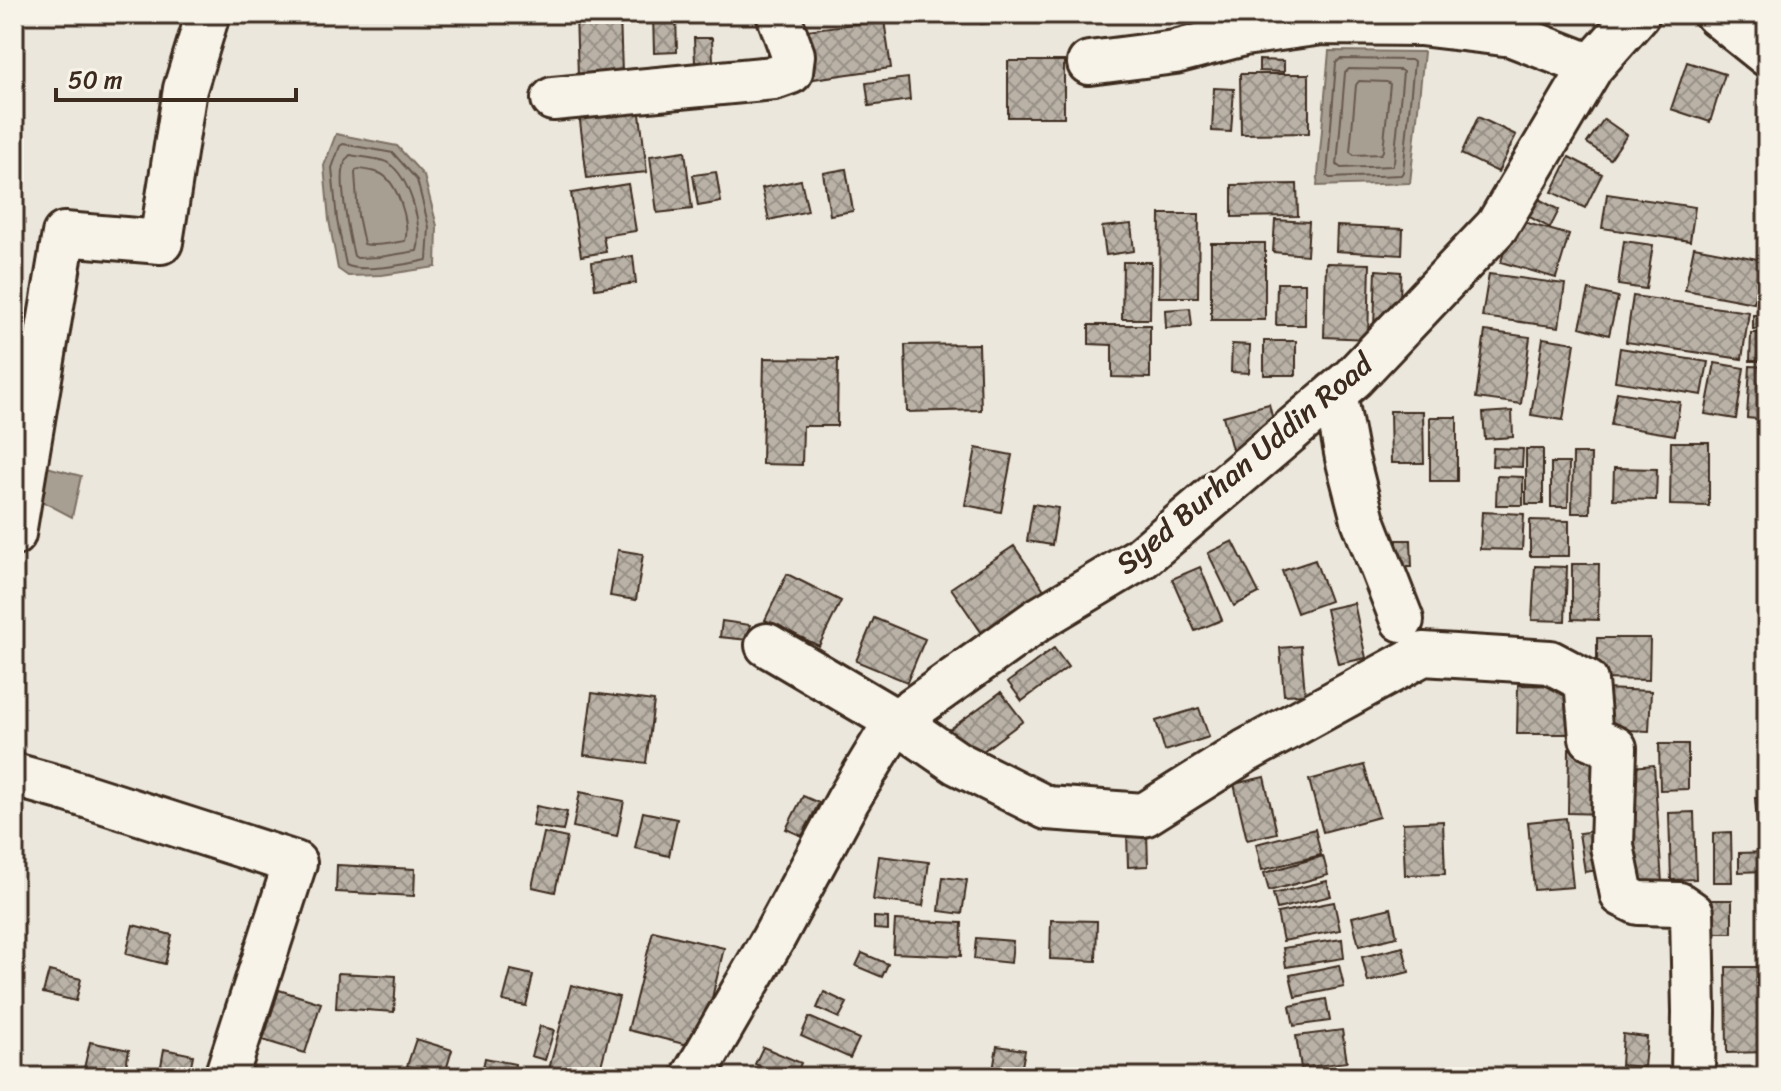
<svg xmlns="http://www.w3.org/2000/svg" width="1781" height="1091" font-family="Sriracha,sans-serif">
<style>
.water{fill:#a89f93;stroke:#7c7064;stroke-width:2}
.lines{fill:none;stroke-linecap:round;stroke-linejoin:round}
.shore{stroke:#67594d;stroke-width:2}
.building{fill:url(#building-cross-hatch);stroke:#3b2a1e;stroke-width:2}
.minor-casing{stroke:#3b2a1e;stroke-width:48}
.minor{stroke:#f7f3e8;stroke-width:42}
.labels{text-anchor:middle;stroke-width:6;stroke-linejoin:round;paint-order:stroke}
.street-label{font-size:30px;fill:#3b2a1e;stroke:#f7f3e8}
</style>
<defs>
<pattern id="building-cross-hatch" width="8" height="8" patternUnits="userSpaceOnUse" patternTransform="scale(2)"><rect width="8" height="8" fill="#bab2a7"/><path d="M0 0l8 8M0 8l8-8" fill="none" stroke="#989187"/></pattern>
</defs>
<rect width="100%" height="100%" fill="#ece7dc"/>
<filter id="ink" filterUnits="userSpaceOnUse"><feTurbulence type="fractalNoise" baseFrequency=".0125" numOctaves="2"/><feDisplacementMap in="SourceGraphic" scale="16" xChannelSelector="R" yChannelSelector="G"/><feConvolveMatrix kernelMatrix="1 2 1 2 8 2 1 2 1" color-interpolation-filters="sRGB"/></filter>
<g filter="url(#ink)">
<path class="water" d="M1329,51L1424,52L1410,183L1317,186Z
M336,134L397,146L424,176L437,226L436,267L382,275L348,276L338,269L329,220L324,166Z
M47,467L81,476L72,517L38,499Z"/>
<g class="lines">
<path class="shore" d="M1340,59L1411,60L1414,62L1403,172L1401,175L1330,178L1327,176L1336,63Z
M1349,69L1400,70L1403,72L1394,162L1392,166L1341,168L1337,165L1345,73Z
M1359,81L1387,82L1390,84L1383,151L1381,154L1354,155L1350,152L1356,85Z
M343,144L393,153L417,180L429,227L427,260C408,264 361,273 346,265L337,220L332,168L340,146Z
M350,155C359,157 381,158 388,163C410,177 424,228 417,251L380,257L357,258L354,256C349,236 339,184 344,166C345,159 346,160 350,155Z
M360,169C366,170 373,171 379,173C397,180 411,224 405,241C392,243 376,247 364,244L358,216L355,173L356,170Z"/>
</g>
<path class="building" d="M576,14H620L622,74L578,76Z
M653,14H676L677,52L654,53Z
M980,14H1052V15L981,24Z
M884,20L891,68L813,79L806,30Z
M694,38H712L713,62L695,63Z
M1259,60L1284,61V72L1259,71Z
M1008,61H1064V117H1008Z
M1687,62L1725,74L1710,122L1671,109Z
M1240,74H1309V133L1241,134Z
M908,78L910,100L869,106L866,83Z
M1214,88L1234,89L1231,132L1212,131Z
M639,106L647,172L587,178L579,113Z
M1478,117L1516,135L1498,172L1461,154Z
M1604,119L1627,135L1610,159L1587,143Z
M685,151L692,209L657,213L650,156Z
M1569,157L1602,174L1585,208L1552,192Z
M846,169L853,211L830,215L823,173Z
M716,172L721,202L698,206L693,175Z
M801,180L808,211L769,220L762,188Z
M628,184L636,231L603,236L606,252L581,256L571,193Z
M1297,184L1298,216L1232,217V185Z
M1607,194L1695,207L1690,241L1602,228Z
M1535,197L1559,210L1550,228L1526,215Z
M1160,214H1199L1198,297H1159Z
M1513,219L1569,235L1556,278L1501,262Z
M1275,220L1309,222L1307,255L1273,252Z
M1131,224L1134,251L1106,255L1102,227Z
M1337,226L1403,229L1402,255L1336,251Z
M1624,241L1653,245L1646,289L1618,285Z
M1211,243H1265V320H1211Z
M1694,247L1763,260L1754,303L1685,290Z
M633,256L636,283L595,289L592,262Z
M1123,262H1151L1150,319H1122Z
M1326,263L1370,264L1368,339L1324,337Z
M1376,270L1401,272L1399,327H1374Z
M1489,274L1565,284L1559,327L1482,317Z
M1277,283H1305V325H1276Z
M1589,290L1618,297L1609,335L1580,327Z
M1633,296L1749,312L1742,359L1626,342Z
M1190,308L1192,326L1166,328L1165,310Z
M1753,315H1767V329H1753Z
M1089,325H1150V378L1112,377V345L1089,344Z
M1485,331L1530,337L1521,404L1476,398Z
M1751,333H1767V361H1750Z
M1543,338L1575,343L1563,420L1531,415Z
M1264,341H1296V375H1264Z
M979,344L981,410L907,412L905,345Z
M1232,344L1250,345L1249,373L1231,372Z
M1620,348L1708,362L1702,395L1615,381Z
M764,358L838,359L837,426H803L802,465L762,464Z
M1715,363L1744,368L1736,419L1705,414Z
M1750,366L1767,367V420L1747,418Z
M1617,392L1680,402L1675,435L1611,425Z
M1269,404L1278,441L1233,453L1223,416Z
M1390,411H1423L1424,463H1391Z
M1512,411L1513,437L1485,439L1483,413Z
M1430,417H1457V481H1430Z
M1671,442H1709V506L1670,505Z
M976,448L1012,455L1001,512L965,505Z
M1493,448L1523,449L1522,467L1492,466Z
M1526,449H1543V504H1526Z
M1573,454H1591L1590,513H1572Z
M1551,463H1569L1568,507H1551Z
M1614,468L1657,469L1656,500L1613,499Z
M1497,476L1523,477V505H1496Z
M1033,504L1058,508L1052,545L1027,541Z
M1482,512L1524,514L1522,550L1480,549Z
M1530,520L1569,521V556H1530Z
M1763,536H1767V580H1761Z
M1397,540H1411L1412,567H1397Z
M1233,541L1259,593L1234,606L1208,553Z
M1014,546L1051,600L988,642L951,588Z
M618,550L643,554L636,600L610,596Z
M1315,560L1330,601L1297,613L1282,571Z
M1572,564H1599L1598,620L1572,619Z
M1535,566L1567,567L1565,621L1532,620Z
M1200,567L1222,620L1195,631L1172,579Z
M787,574L841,601L819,646L765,620Z
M1354,603L1366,658L1338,664L1326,609Z
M874,618L925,639L907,682L856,661Z
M722,621L750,625L748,640L720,637Z
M1597,638H1650L1649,680L1597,679Z
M1301,646L1305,694L1284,695L1280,648Z
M1054,648L1068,667L1022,701L1008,682Z
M1518,685L1579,686L1578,734H1517Z
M1604,689L1651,691L1649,731L1602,729Z
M1001,692L1023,721L971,760L949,730Z
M592,693L654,701L646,763L584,755Z
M1199,708L1209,737L1165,751L1156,721Z
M1659,744H1688V789L1660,790Z
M1569,749H1605L1604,814L1568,813Z
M1364,765L1379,817L1323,832L1309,780Z
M1654,765L1662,883L1627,886L1620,768Z
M1264,777L1277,833L1247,840L1234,784Z
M580,792L624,801L617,836L573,827Z
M803,796L819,803L802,836L786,829Z
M1755,798H1767V847L1759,848Z
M536,806L567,812L563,831L532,826Z
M643,812L677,819L669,856L635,848Z
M1694,812L1696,879L1671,880L1669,813Z
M1566,818L1573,887L1534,890L1528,822Z
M1443,821L1445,874L1405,875L1403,823Z
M1315,829L1321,855L1262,870L1256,844Z
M1601,830L1607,869L1585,872L1579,833Z
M1147,831L1148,866L1128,867L1127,832Z
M1731,832L1732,882H1713V833Z
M544,833L567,838L555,892L532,887Z
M1767,852V871L1739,872V853Z
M879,856L929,862L923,906L873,900Z
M1323,856L1328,875L1269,891L1264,873Z
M337,865L415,869L414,896L336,892Z
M943,877L967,880L962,914L939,911Z
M1327,881L1331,896L1277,909L1273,894Z
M1712,900H1732V933H1712Z
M1334,902L1340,930L1283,941L1277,913Z
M1391,908L1397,937L1359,946L1352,917Z
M874,917L888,918V930L874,929Z
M895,920L962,923L961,956L893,953Z
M1051,920L1097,921L1096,961L1050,959Z
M133,925L172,935L165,964L126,954Z
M653,931L724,948L700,1048L628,1030Z
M976,938L1013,941L1011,963L974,959Z
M1342,939L1344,958L1286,967L1283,948Z
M1403,947L1409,972L1368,982L1362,957Z
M862,953L888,964L882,977L856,966Z
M1339,965L1344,987L1295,997L1290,975Z
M1726,967H1767V1052L1727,1053Z
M511,970L533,975L526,1006L503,1001Z
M49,971L81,979L76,1001L43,993Z
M338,973L396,976L394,1012L336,1008Z
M571,985L619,997L598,1077H547Z
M279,990L321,1003L305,1053L263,1040Z
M824,992L847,1003L839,1018L817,1008Z
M1326,999L1330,1021L1294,1026L1290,1006Z
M809,1017L859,1039L850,1058L801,1036Z
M540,1026L554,1030L545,1060L531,1056Z
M1342,1030L1347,1062L1301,1068L1296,1036Z
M1623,1034L1647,1037L1644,1067L1621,1065Z
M416,1039L452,1050L444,1077L407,1066Z
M90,1042L129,1050L124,1077H82Z
M997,1046L1025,1050L1020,1077H992Z
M763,1047L801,1063L795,1077H786L755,1064Z
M164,1049L193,1055L189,1077H159Z
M485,1058L515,1064L513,1077H481Z"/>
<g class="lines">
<g class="minor-casing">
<path id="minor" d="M1716,14L1767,55
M1089,63L1175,52L1244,34L1322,23L1420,24L1512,35L1592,66
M553,99L774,78L791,72L793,55L778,14
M1335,393L1347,458L1363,520L1402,620
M14,534L64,234L161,242L185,89L208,14
M767,645L896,721L957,763L1047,808L1144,815L1246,751L1423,654L1550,662L1586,681L1591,738L1615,748L1612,846L1622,895L1638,903L1679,904L1692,913L1694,1012L1693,1077
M14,775L61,788L295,863L226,1077
M693,1077L773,939L848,800L896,721L1039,619L1141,558L1353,378L1497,226L1592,66L1638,14"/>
</g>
<use href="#minor" class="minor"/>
</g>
</g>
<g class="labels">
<g class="street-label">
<text transform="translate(1244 464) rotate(-40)" y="10">Syed Burhan Uddin Road</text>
</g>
</g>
<rect width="1781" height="1091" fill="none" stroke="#f7f3e8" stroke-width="48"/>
<rect x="24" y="24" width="1733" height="1043" fill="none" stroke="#3b2a1e" stroke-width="3" filter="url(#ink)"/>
<path d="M56 88v12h240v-12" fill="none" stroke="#3b2a1e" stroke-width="4"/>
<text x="68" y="88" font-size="24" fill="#3b2a1e" stroke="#f7f3e8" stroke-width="6" paint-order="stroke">50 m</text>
</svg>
